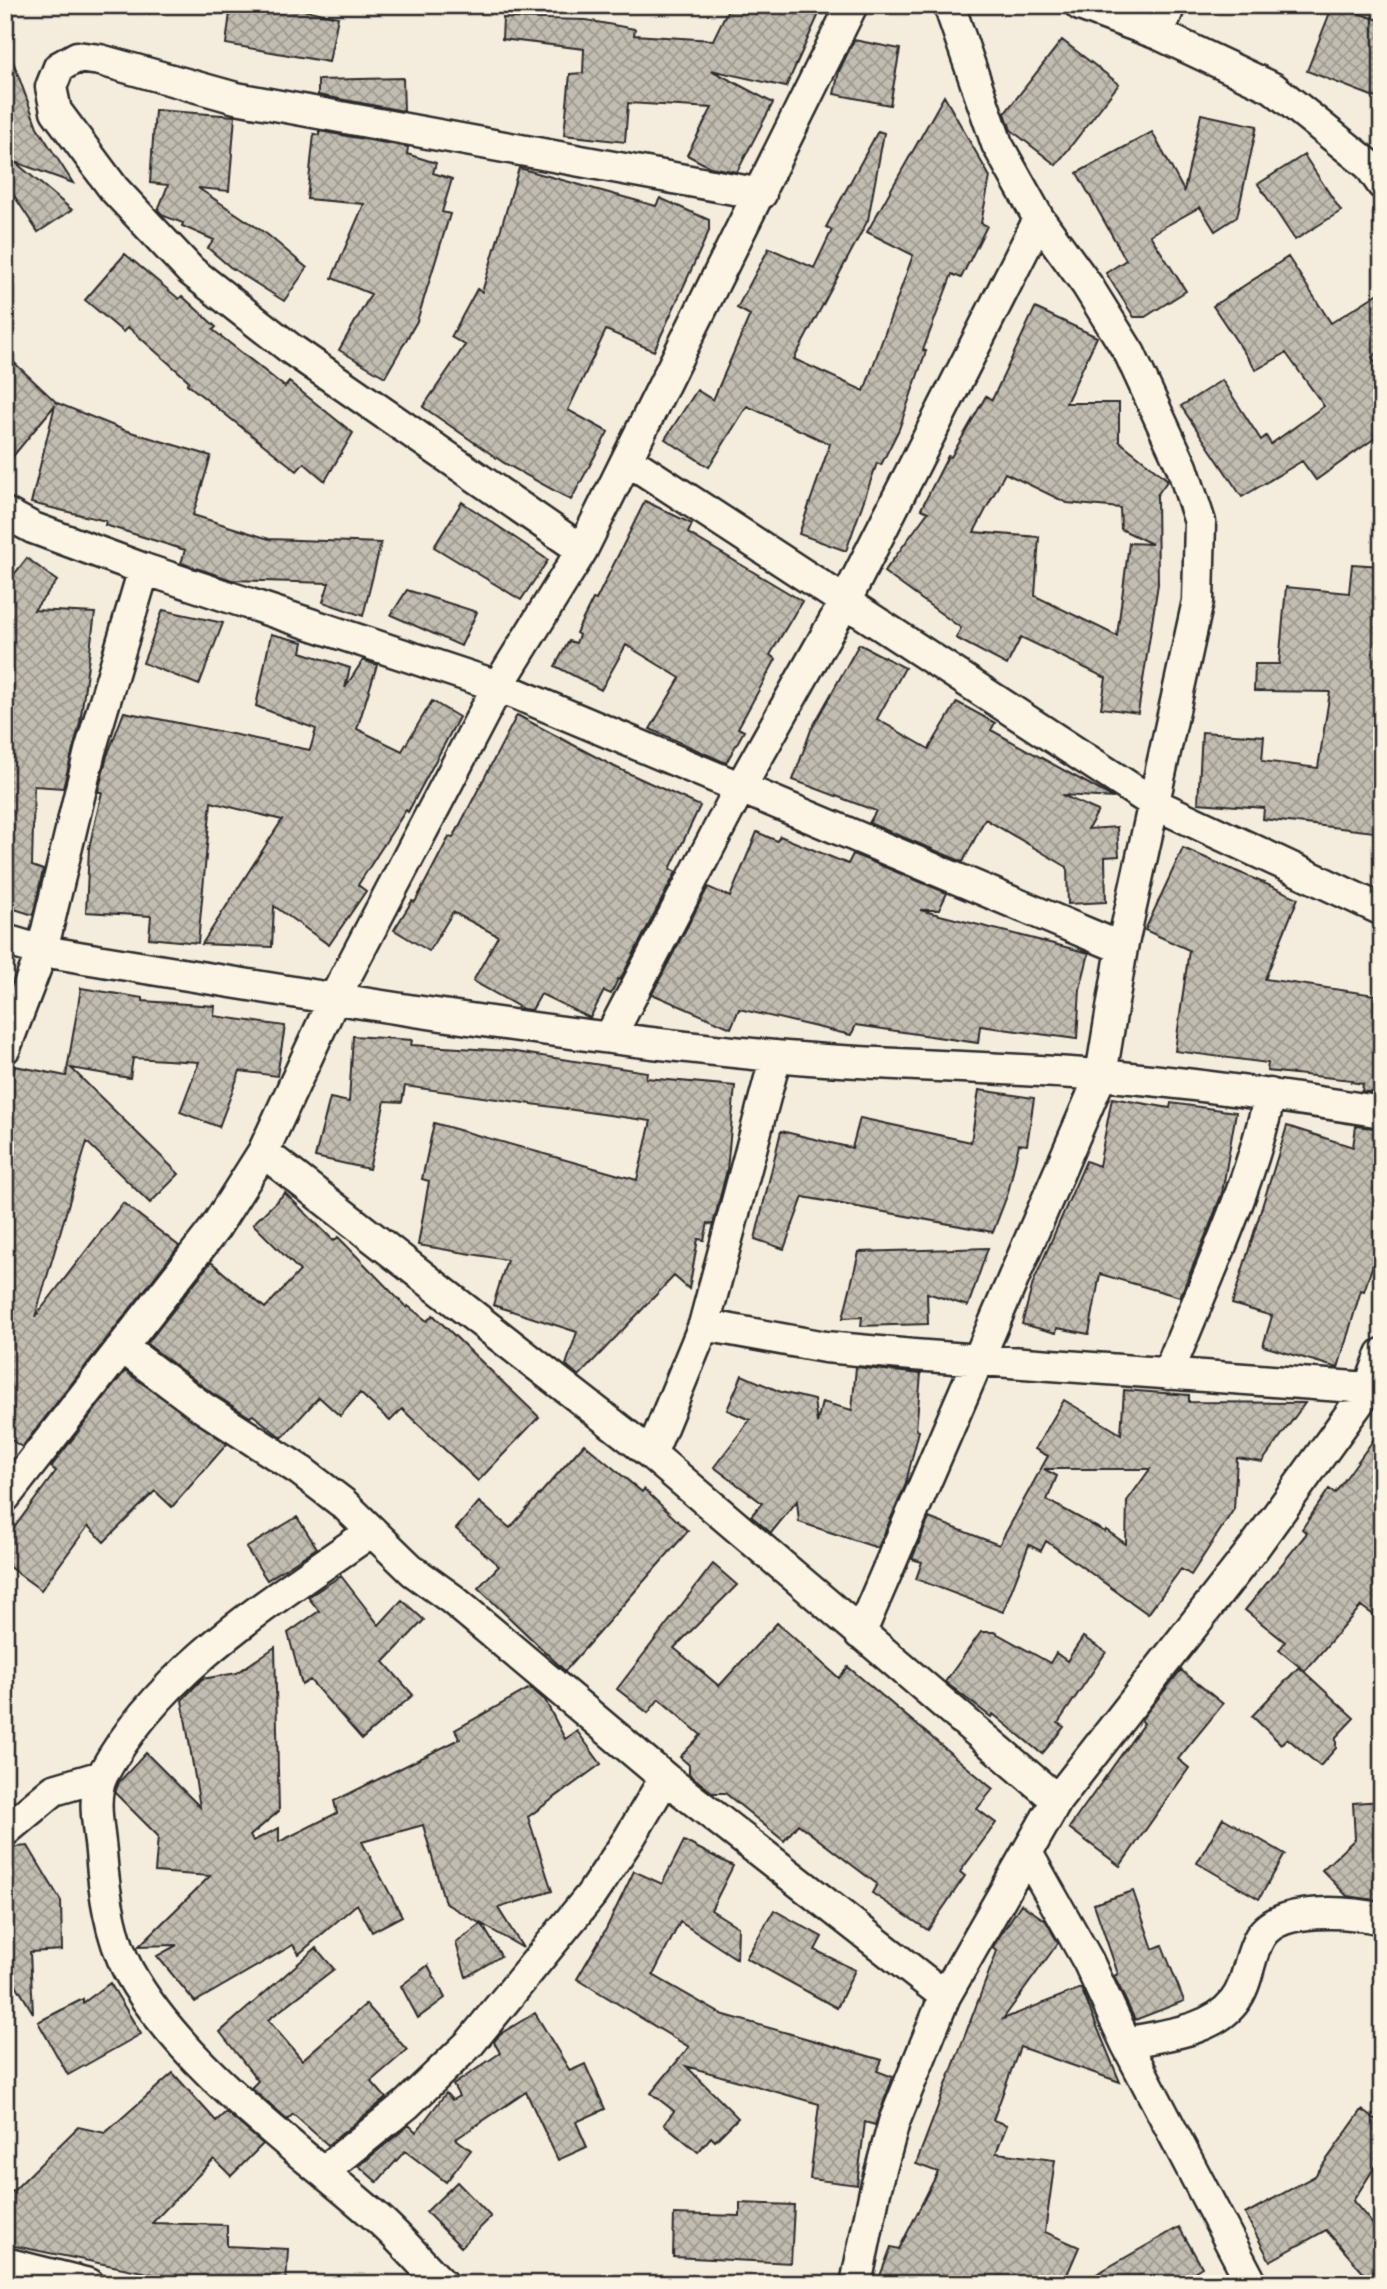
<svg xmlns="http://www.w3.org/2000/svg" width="1387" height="2289" font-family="Mali,sans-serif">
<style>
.building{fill:url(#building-cross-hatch);stroke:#2b2b2b;stroke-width:2;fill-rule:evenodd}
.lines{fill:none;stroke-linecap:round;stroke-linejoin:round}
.minor-casing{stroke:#2b2b2b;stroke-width:35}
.minor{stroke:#fcf5e5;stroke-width:30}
</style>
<defs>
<pattern id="building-cross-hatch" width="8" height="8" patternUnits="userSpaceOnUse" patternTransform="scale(1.75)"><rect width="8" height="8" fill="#c2bdb1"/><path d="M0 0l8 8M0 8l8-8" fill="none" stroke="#9e9a90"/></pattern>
</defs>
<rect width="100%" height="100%" fill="#f4edde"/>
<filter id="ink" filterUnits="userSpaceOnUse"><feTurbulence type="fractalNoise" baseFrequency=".0143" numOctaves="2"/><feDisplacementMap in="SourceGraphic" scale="14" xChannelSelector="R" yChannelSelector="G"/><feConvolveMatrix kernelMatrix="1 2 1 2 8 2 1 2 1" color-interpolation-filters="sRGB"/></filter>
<g filter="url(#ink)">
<path class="building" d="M231,5H280L338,17L329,62L226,44Z
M730,5H823L786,87L711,70L773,103L737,172L710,167L687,155L712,108L628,103L625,142L564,135L570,74L583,73L584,49L502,39L503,18L586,20L635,29L634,35L713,40Z
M1333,5L1382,21V100L1307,71Z
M854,40L900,49L890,105L834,94L839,71Z
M1062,40L1119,84L1056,165L1011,130L1005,113Z
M9,50L37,127L73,183L15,162L72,210L38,232L5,182V51Z
M403,78L404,111L318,95V80Z
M944,96L990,177L981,223L987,226L961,278L952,274L923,350L926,351L899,429L881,465L877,463L846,551L799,534L830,444L747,406L709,467L665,439L697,390L713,400L750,315L737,308L769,248L814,268L832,230L826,227L878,131L884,133L868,220L794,359L864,391L913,255L867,232Z
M155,110L235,116L229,191L198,188L268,235L307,268L284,301L230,267L208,248L214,240L182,226L183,223L164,216L158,210L168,185L150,183Z
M1201,114L1257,126L1237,217L1215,231L1200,207L1150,235L1186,291L1145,317H1134L1106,273L1126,260L1077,173L1152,132L1184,191Z
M319,131L408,147L407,154L436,163L433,173L452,179L442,212L450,214L417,321L385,377L339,350L371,294L332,278L364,204L307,199L314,134L319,135Z
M1304,155L1341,211L1295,240L1258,184Z
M519,168L656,206L660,198L709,220V231L654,351L606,330L568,410L608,432L571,500L504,463L423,407L465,345L451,337L477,289L482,292Z
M125,254L179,299L182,296L216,327L213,330L285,387L289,382L353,433L325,481L304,463L297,471L187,384L189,381L128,327L123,332L85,300Z
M1288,257L1331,323L1382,291V350L1372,357L1382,374V433L1316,480L1302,461L1242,497L1181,406L1222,380L1261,440L1266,436L1271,444L1324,406L1286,353L1256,370L1213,306Z
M1035,308L1097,337L1066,403H1119V441L1168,480L1157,495L1158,584L1138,713L1101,708L1106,678L1021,637L1007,665L956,638L961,628L884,572L928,512L921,509L948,456L951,457L986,396L992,400ZM1005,473L1067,503L1120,508L1121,529L1152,544L1129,543L1117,636L1035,596L1039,537L974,532Z
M5,354L57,403L124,430L211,456L193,515L269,539L381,543L363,616L323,602L329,583L232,580L181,563L185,550L105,525L106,521L31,503L55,405L5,466Z
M645,501L692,524L688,533L802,601L770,655L776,659L738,728L744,731L726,763L650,729L680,678L626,645L601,690L555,666L569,641L576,643L579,635L576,633L593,599L596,600Z
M462,502L548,560L521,600L434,547Z
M27,558L57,581L34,610L95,613L80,723L63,788L34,786L32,866L43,870L33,915L5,906V586Z
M1352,564L1382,566V833L1263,819L1264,808L1198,803L1202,732L1264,736L1262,761L1318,768L1330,692L1254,691L1255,664H1279L1286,587L1349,593Z
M407,590L477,612L461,646L391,615Z
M163,610L223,623L199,685L143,663Z
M271,634L303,642L301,652L350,668L345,688L363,660L377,665L357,729L402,751L432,701L459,717L408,812L406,810L358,885L366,891L329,945L274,906L272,947L202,944L282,820L211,802L198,943L149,938L151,916L86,912L89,848L102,792H98L107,756L124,712L310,750L316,729L256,706Z
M859,644L905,668L877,719L929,749L957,702L995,723L991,730L1114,798L1062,795L1098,811L1088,829L1117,827L1119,856L1105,857L1106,902L1068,904L1067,867L985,819L963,862L869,823L876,811L793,780L811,730Z
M517,715L615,767L700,806L670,869L676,872L620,980L618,979L611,994L604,991L590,1018L541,994L532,1010L523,1009L473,981L498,936L453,912L429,951L394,930L412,901L415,902L449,837L453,838Z
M757,832L777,841L780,836L848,864L853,854L947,893L939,910H920L1089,953L1080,989L1077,1039L980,1026L978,1043L856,1025L851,1035L739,1009L731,1028L652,994L708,887L730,897Z
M1183,848L1298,898L1265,979L1382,996V1094L1362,1091L1363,1084L1351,1082L1352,1080L1267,1071L1268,1063L1175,1051L1189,950L1145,930Z
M81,988L143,998V1001L215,1006L214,1016L285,1026L277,1076L240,1071L219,1127L180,1112L199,1062L133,1058L130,1078L71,1068L179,1174L150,1203L87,1142L35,1317L123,1203L179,1246L22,1447L5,1436V1110L15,1066L66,1076Z
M353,1036L412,1040L411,1045L509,1051L647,1072L646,1078L735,1086L727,1170L713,1225L708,1223L704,1240L698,1239L689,1289L674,1276L579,1376L566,1365L577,1332L493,1305L507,1260L418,1245L429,1181L422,1179L434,1123L637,1180L651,1121L405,1086L402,1102L385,1101L369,1169L315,1157L330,1098L349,1102Z
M979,1090L1034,1098L1027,1145L1019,1144L1008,1193L993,1232L803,1197L784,1249L755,1239L781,1131L852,1148L860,1118L971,1142Z
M1112,1098L1170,1108L1171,1103L1236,1112L1222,1193L1208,1230L1180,1297L1100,1274L1089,1334L1057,1328L1056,1333L1022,1324L1033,1283L1086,1161L1099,1166Z
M1287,1126L1353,1147L1356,1126L1382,1129V1238L1364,1291L1361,1290L1338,1368L1263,1346L1272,1316L1232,1304Z
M285,1193L334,1241L338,1237L407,1308L408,1306L427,1321L433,1315L539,1417L478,1481L402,1409L390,1421L360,1393L340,1416L319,1397L282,1438L253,1415L250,1417L212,1393L147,1344L211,1262L265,1308L300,1271L253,1224Z
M988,1248L968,1306L927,1293L928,1324L861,1326L862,1317L843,1318L859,1252Z
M856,1367L921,1374L916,1430L919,1431L905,1486L878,1548L799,1522L797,1501L771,1533L751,1516L762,1503L714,1467L750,1420L727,1410L742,1375L781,1392L814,1400L817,1423L822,1402L852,1410Z
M125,1371L227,1444L172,1507L155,1491L104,1542L88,1526L41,1590L5,1564V1540L56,1471L51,1467Z
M1124,1390L1189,1395V1402L1305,1403L1262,1462L1237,1458L1234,1509L1191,1575L1181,1569L1148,1614L1046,1541L1041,1551L1029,1545L1003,1612L916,1579L922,1562L912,1559L929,1518L999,1545L1048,1456L1035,1449L1064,1400L1121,1434ZM1044,1469H1150L1127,1501L1126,1544L1106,1530L1105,1532L1047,1500L1057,1476Z
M1382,1428V1621L1361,1606L1305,1671L1279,1650L1285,1642L1245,1610L1307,1533L1302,1529L1329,1489L1335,1493Z
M584,1444L642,1492L644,1489L688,1531L565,1671L478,1588L499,1566L456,1529L479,1502L510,1528Z
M297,1517L317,1548L267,1580L246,1548Z
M713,1564L737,1585L674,1648L719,1686L777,1623L839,1678L848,1667L993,1789L977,1809L996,1823L960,1872L965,1876L928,1930L872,1893L877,1884L798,1824L784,1841L725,1793H713L689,1774V1765L680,1757L701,1735L659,1699L648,1713L617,1689Z
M341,1576L379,1625L402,1600L424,1620L384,1662L413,1695L362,1739L310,1680L302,1685L288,1633L319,1611L308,1597Z
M981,1632H994L1050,1663L1056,1653L1067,1661L1083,1637L1106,1652L1058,1723L1064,1727L1042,1754L993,1714L991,1717L945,1682Z
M275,1647L279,1811L250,1836L253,1841L279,1828V1842L337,1813L334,1801L460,1739L455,1730L530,1688L545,1700L565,1739L577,1731L601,1764L528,1817L552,1891L498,1908L523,1948L482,1924L501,1956L466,1977L456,1943L481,1924L445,1903L423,1825L362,1842L402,1916L372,1932L357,1904L299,1954L293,1945L195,2002L157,1956L177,1945L139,1946L210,1876L155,1872L158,1836L115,1793L119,1782L146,1753L200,1807L182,1700L202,1679L237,1673Z
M1299,1667L1354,1718L1336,1737V1748L1320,1766L1287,1738L1281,1744L1252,1716Z
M1181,1670L1223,1704L1178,1759L1189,1768L1120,1866L1069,1828L1144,1723L1141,1720Z
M1382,1801V1893L1375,1900L1347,1896L1322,1870L1355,1839L1353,1803Z
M1223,1818L1285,1854L1259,1899L1197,1863Z
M684,1841L733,1866L711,1910L738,1927L737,1959L680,1922L653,1975L721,2014L882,2060L877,2071L893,2077L875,2125L865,2122L857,2185L810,2179L819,2104L686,2066L738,2118L715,2141L711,2137L698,2152L664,2124L674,2111L651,2093L689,2047L577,1979L606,1929L634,1871L662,1884Z
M28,1846L61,1901L62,1950L30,1952L33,2013L5,1966L6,1848Z
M1133,1891L1153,1949L1162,1945L1184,2001L1135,2020L1114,1976L1118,1974L1094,1904Z
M1021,1904L1046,1921L1058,1943L1003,2019L1081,1988L1120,2082L1020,2047L993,2120L1007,2125L996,2153L1055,2160L1045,2232L1079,2247L1063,2284H877L891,2247L899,2249L938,2172L916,2164L997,1951L992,1948Z
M774,1910L822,1937L815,1950L855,1970L837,2008L746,1958Z
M316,1948L334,1969L268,2020L302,2060L366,2004L407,2050L371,2081L386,2098L328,2145L293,2114L287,2120L251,2088L258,2081L220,2032Z
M428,1965L445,1998L418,2018L401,1986Z
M110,1983L141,2034L68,2075L38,2022L83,1999V2003Z
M535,2013L570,2071L585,2064L605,2109L576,2122L587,2147L558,2160L526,2092L456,2139L471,2150L446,2182L405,2151L377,2182L359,2166L409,2125L416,2132L446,2093L452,2100L459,2096L453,2085L500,2053L494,2042L500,2034Z
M173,2073L216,2121L226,2112L263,2144L231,2176L214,2159L152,2223L227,2225V2246L288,2249L286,2284H182V2280L5,2244V2199L78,2127L105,2133Z
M1362,2110L1382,2124V2156L1353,2201L1382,2235V2284H1373L1326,2230L1270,2261L1245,2214L1315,2176Z
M457,2182L491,2217L461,2247L426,2212Z
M740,2203L794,2205L791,2263L673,2257L674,2214L740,2216Z
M1179,2227L1202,2267L1194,2272L1200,2284H1079Z"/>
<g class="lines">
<g class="minor-casing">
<path id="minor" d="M1080,5L1158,34L1273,88L1369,165L1382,184
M1158,34L1170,5
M628,460L1155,804L1382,910
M5,513L33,528L144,569L498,686L1122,948
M582,550L291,349L191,271L114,189L56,111L51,87L59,67L77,57L100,60L236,98L761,194
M5,940L42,951C285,991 529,1033 774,1056C882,1066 991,1066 1099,1075C1194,1083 1288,1097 1382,1112
M610,1037L740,788L846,600L1039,219
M5,1048L42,951L90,751L144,569
M263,1152L651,1454L1057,1800
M704,1325L825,1347L913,1355L1369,1388
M122,1347L202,1407L301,1471L344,1504L413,1571L452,1599L665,1778L945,1996
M1168,1374C1204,1282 1249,1192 1270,1094
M651,1454L704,1325L776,1056
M5,1497L215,1228L263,1152L334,999L498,686L582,550L852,5
M372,1531C276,1599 161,1667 103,1774C91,1797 99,1828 101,1852C104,1891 110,1936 128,1970C181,2066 294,2145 375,2216C399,2236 419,2262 442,2284
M860,1634L1101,1075L1122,948L1198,601L1200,522L1182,467L1130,354L1087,285L1039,219L997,144L949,5
M5,1831L54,1790L102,1776
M1027,1853L1088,1961L1126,2043L1252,2284
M1126,2043C1161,2035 1211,2032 1234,2002C1249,1983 1248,1957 1260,1937C1280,1905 1351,1912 1382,1919
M323,2172L407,2104L470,2043L591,1895L630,1837L665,1778
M5,2263L89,2284
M856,2284L875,2191L894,2122L945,1996L1057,1800L1253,1549L1369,1388L1382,1354"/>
</g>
<use href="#minor" class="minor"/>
</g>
</g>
<rect width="1387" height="2289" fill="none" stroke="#fcf5e5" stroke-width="28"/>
<rect x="14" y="14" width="1359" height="2261" fill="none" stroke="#2b2b2b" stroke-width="2.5" filter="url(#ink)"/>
</svg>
